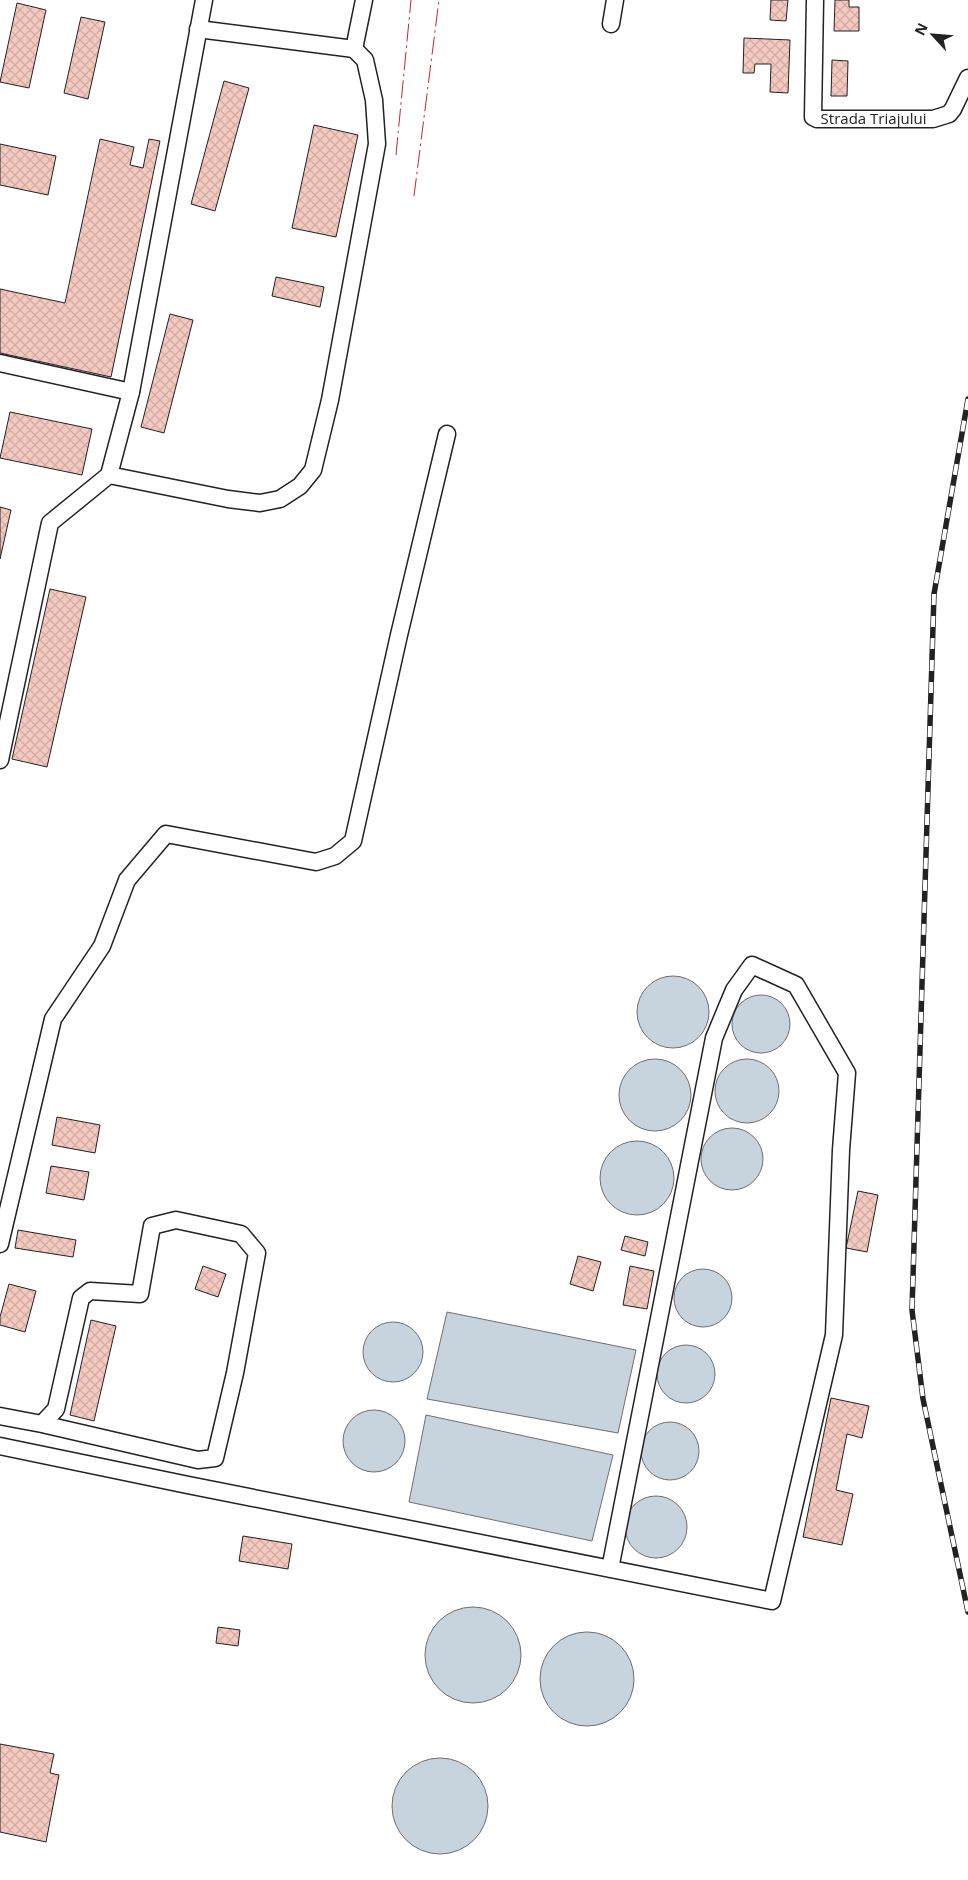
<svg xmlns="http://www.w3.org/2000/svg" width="968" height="1880" font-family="'Open Sans',sans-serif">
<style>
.water{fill:#c7d3dd;stroke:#6f6f6f}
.building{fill:url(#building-cross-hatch);stroke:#222}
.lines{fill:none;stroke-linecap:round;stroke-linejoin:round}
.minor-casing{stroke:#222;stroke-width:19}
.minor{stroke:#fff;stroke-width:16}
.rail-casing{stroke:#222;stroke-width:5.5}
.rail{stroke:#fff;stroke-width:4;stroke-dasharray:11;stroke-linecap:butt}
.power{stroke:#c62828;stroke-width:1;stroke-dasharray:18 4 2.5 4;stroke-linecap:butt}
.labels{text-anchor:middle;stroke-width:4;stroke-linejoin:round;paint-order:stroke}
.street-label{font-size:15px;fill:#222;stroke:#fff}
</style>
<defs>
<pattern id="building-cross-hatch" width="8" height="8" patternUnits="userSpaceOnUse" patternTransform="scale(1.25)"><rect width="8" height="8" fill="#f3c9c0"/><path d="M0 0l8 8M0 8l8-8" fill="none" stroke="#d0aca5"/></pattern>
</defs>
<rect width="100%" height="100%" fill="#fff"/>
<path class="water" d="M637 1012a36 36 0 1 1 72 0a36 36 0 1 1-72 0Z
M732 1024a29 29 0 1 1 58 0a29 29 0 1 1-58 0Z
M715 1091a32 32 0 1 1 64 0a32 32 0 1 1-64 0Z
M619 1095a36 36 0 1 1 72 0a36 36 0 1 1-72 0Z
M701 1159a31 31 0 1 1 62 0a31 31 0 1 1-62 0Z
M600 1178a37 37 0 1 1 74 0a37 37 0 1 1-74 0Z
M674 1298a29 29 0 1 1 58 0a29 29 0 1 1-58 0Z
M447,1312L636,1350L618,1433L427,1399Z
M363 1352a30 30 0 1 1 60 0a30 30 0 1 1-60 0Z
M657 1374a29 29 0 1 1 58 0a29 29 0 1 1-58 0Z
M343 1441a31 31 0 1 1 62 0a31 31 0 1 1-62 0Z
M426,1415L613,1455L592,1541L409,1502Z
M641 1451a29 29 0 1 1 58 0a29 29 0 1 1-58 0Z
M625 1527a31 31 0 1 1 62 0a31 31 0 1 1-62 0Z
M425 1655a48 48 0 1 1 96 0a48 48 0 1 1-96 0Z
M540 1679a47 47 0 1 1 94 0a47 47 0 1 1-94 0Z
M392 1806a48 48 0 1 1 96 0a48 48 0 1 1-96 0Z"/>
<path class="building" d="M771,0H788L786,21L770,20Z
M835,0H849V7H859V31H834Z
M17,3L46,10L29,88L0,82Z
M81,17L105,22L88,99L64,93Z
M744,38L790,40L788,93L770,92L771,64H755L754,73H743Z
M832,60L848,61L847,96H831Z
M224,81L249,88L215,211L191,204Z
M314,125L358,135L336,237L292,228Z
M100,139L134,147L130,165L143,168L149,139L160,141L111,377L0,353V289L65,303Z
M0,144L56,156L48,195L0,185Z
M276,277L324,287L320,307L272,296Z
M170,314L193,320L164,433L141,427Z
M10,412L92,429L82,475L0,458Z
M0,507L11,510L0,559Z
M50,589L86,597L47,767L12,759Z
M57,1117L100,1125L95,1153L52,1145Z
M51,1166L89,1172L84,1200L46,1193Z
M858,1191L878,1195L867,1252L846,1248Z
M18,1230L76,1240L73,1257L15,1248Z
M625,1236L648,1242L645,1256L621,1250Z
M578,1256L601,1262L593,1291L570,1284Z
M203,1266L226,1274L218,1297L195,1289Z
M630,1266L654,1271L647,1309L623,1305Z
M9,1284L36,1291L25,1332L0,1325V1317Z
M91,1320L116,1326L94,1421L70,1415Z
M831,1398L869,1406L862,1438L847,1434L836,1490L853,1494L842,1545L803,1537Z
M243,1536L292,1544L288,1569L239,1561Z
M218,1627L240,1630L238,1646L216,1643Z
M0,1744L54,1754L50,1773L59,1775L46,1842L0,1832Z"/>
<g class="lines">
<g class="minor-casing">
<g id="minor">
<path id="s1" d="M815,0L813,117L817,119H933L949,114L953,109L968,78"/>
<path d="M611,24L615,0"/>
<path d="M198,29L354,49L364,0"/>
<path d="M0,363L131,392"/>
<path d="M109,475L228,499L260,503L280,499L300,486L313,470L330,400L377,144L374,100L365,60L354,49"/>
<path d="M0,760L50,523L109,475L131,392L204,0"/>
<path d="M0,1244L53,1019L102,946L127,880L166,834L316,862L335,856L353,841L399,635L447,434"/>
<path d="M0,1416L42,1424L56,1409L81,1298L90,1291L140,1294L152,1226L176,1220L241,1234L257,1253L235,1373L215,1458L198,1460L42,1424"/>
<path d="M0,1446C257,1500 515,1551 772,1601L834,1335L841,1150L847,1073L796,985L752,965L734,990L714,1038L610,1569"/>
</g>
</g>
<use href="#minor" class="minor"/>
<g class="rail-casing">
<path id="rail" d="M968,399L934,594L912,1310L923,1399L968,1612"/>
</g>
<use href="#rail" class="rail"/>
<path class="power" d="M396,155L411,0
M414,196L439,0"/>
</g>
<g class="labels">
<g class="street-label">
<text dy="5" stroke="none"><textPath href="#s1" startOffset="178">Strada Triajului</textPath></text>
</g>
</g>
<g transform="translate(933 35) rotate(296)" stroke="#ffffff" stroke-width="4" paint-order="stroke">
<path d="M0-4L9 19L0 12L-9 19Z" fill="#222222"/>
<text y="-8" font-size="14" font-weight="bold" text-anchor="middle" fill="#222222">N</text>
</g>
</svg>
